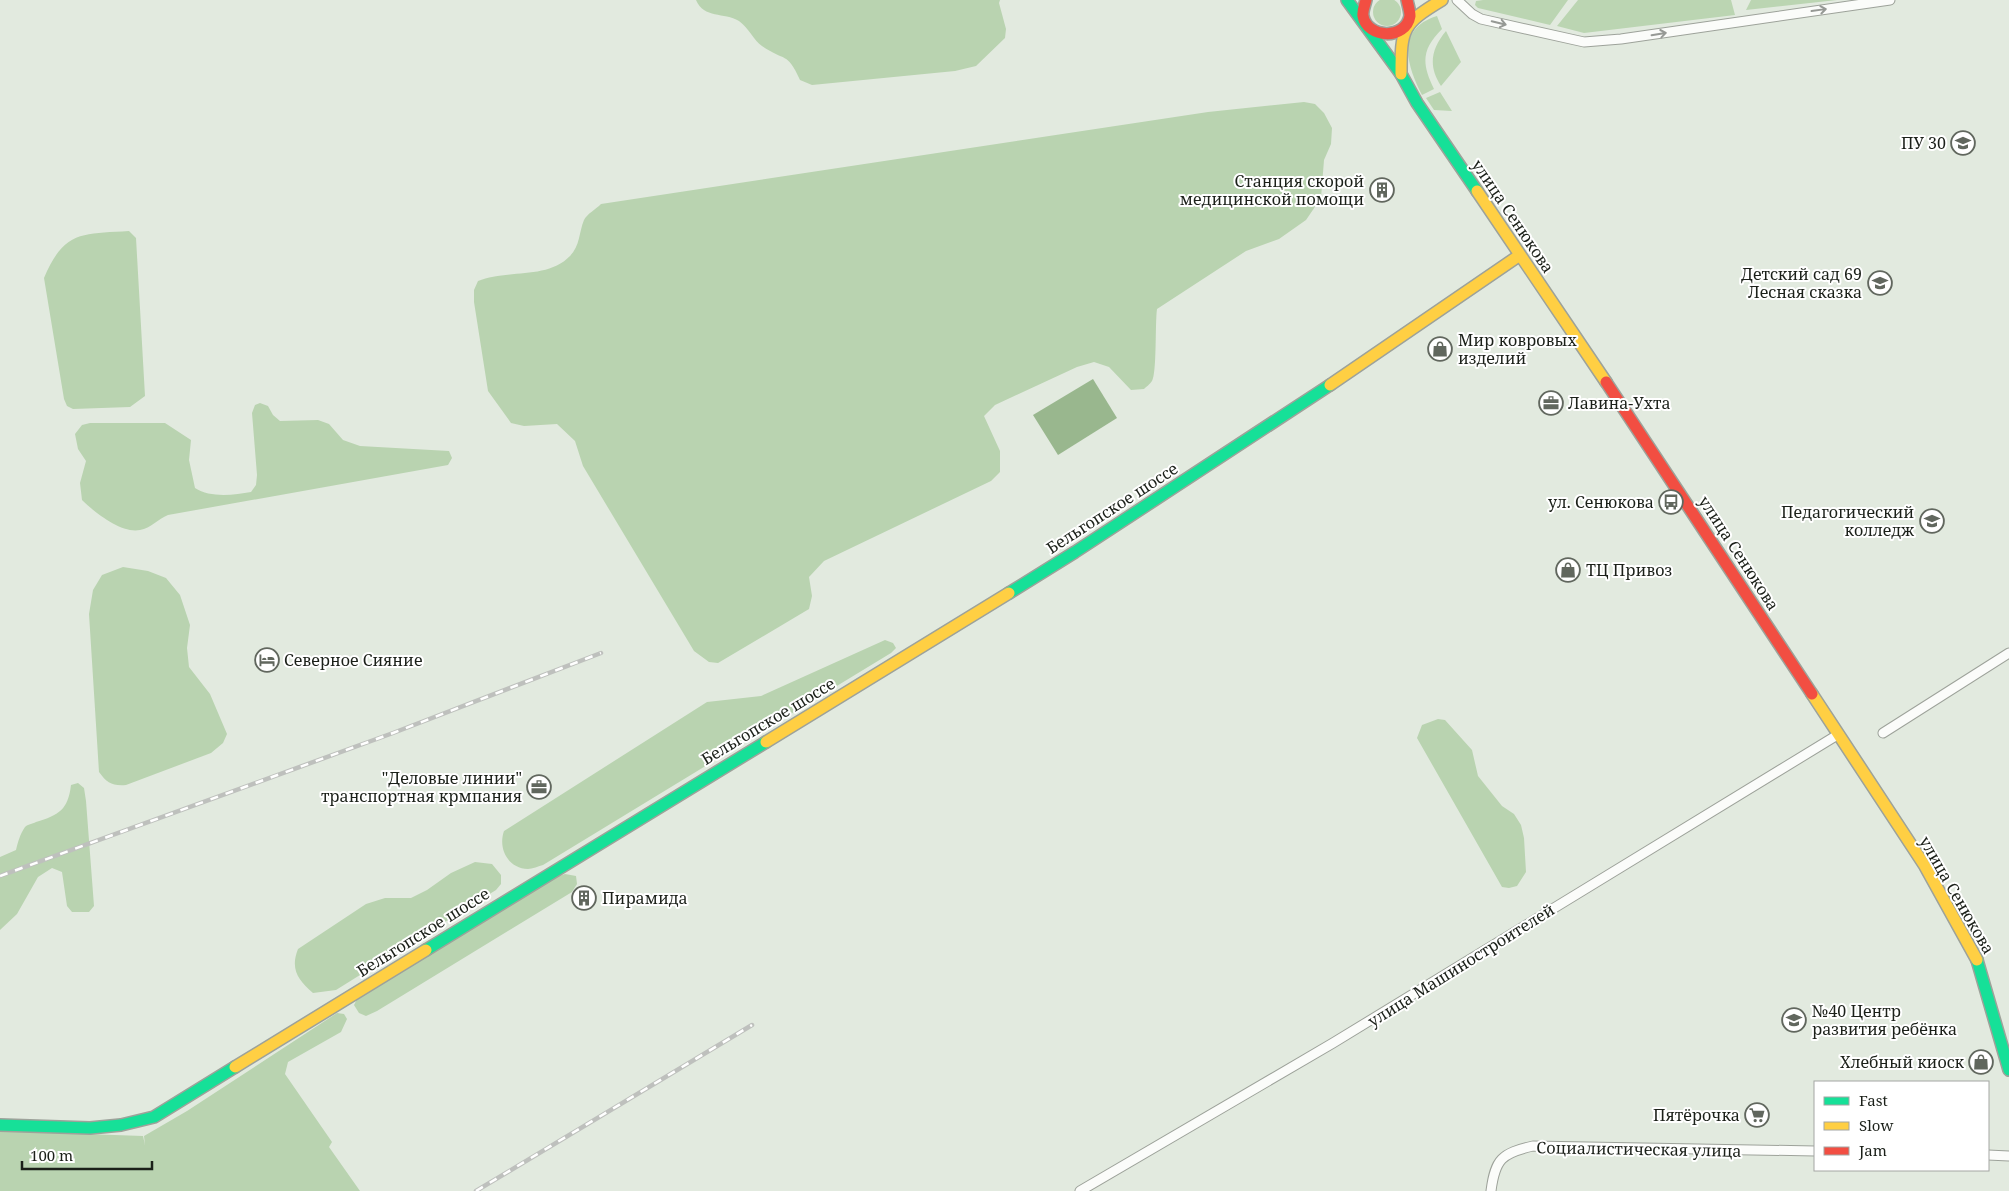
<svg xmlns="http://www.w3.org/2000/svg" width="2009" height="1191" font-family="'Noto Serif',serif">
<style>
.green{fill:#bbd5b2}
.forest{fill:#b9d3b0}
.water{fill:#99b78e}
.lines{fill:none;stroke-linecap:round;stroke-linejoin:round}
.street-casing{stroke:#9da29a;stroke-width:11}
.fast-casing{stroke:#9da29a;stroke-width:14}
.slow-casing{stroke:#9da29a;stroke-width:14}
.jam-casing{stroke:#9da29a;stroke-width:14}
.street{stroke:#fbfcfa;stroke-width:9}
.fast{stroke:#16e098;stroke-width:11}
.slow{stroke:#ffcf43;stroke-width:11}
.jam{stroke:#f24e42;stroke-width:11}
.rail-casing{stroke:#bec0bd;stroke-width:4.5}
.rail{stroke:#fff;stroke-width:2.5;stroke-dasharray:8;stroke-linecap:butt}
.oneway{stroke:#969995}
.labels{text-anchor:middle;stroke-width:4;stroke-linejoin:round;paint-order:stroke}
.poi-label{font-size:16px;fill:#1b2019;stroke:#fff;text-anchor:end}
.street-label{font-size:16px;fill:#1b2019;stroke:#fff}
</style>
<rect width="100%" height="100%" fill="#e2eadf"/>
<path class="green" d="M1373 12a14 14 0 1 1 28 0a14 14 0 1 1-28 0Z
M1483,0H1568L1550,25L1478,8L1475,5L1476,1Z
M1578,0H1731L1735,15L1584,33L1557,26Z
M1751,0H1837L1746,10Z
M1437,16L1442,29C1422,49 1421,63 1434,89L1422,95C1407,66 1395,29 1437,16Z
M1446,31L1461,62L1441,86C1428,66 1431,49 1446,31Z
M1440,92L1452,111L1434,110L1426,98Z"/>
<path class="forest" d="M696,0H1000L999,3L1006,29L1005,38L976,66L955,71L812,85L800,80C787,51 785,62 762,46C754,41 749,28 739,21C724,12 704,19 696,0Z
M1304,102L1315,104L1324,113L1332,128L1331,144L1324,160L1321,198L1306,220L1279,239L1246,251L1157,309C1155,323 1157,373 1152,381C1150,384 1146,387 1144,389L1131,390L1109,367L1094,362L1077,367L995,405L984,416L1000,451V472L991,481L824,561L809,577L812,596L809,609L718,663L709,662L694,651L583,466L575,441L557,424L524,426L511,423L488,391L474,302V290L478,281C506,269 547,280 570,256C580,246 579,232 584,220C587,214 596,209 601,204L1208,112Z
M129,231L136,238L145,396L130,407L73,409L67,406L64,399L44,278C64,230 83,234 129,231Z
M260,403L268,406L273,415L280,421L318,420L329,424L343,440L360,446L449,451L452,458L448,465L168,515C158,519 151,528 140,530C122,534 94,512 82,500L80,483L86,461L78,449L75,434L82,425L90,423H165L191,440L189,460L195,488C210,498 234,495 251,492L256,485L257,475L252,413L255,405Z
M123,567L148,571L166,578L180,595L190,625L187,648L189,667L210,694L227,734L223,743L211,753L126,785C112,786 107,783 99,772L89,614L93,590L102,575Z
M885,640L893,643L896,648L891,653L543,865C539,866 532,869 528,869C507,868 498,848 504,831L707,702L761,696Z
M1438,719L1445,720L1472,750L1478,776L1502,806L1514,814L1521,825L1524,838L1526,872L1517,886L1509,888L1502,887L1417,738L1422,725Z
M78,783L84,788L86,801L94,906L89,912H72L67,906L62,872L52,868L38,877L17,914L0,930V857L16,850C18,842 20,834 25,827C28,824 32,824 36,822C59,815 68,810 71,785Z
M475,862L492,864L501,875V884L496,890L336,990L313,993C298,980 290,969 298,949L366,904L385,898H411L427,890L451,873Z
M565,874L576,876L577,884L572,892L377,1011L366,1016L359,1013L354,1005L359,995L553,878Z
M337,1013L344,1014L347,1019L341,1032L288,1062L285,1074L332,1142L329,1147L360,1191H0V1131L143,1136L145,1145L144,1136L187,1111Z"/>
<path class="water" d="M1093,379L1117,418L1058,455L1033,415Z"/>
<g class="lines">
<g class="street-casing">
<path id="street" d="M1457,0L1472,14L1481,19L1584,42L1621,39L1890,0
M1883,733L2009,653
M1988,1155L2009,1156
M1080,1191L1333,1043L1839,734
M1491,1191C1495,1159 1502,1153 1533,1146L1815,1151"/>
</g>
<g class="fast-casing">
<path id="fast" d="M1347,0L1401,74L1417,103L1477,191
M1009,593L1075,552L1330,385
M426,950L766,742
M1977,960L2009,1070
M0,1125L90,1128L121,1125L154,1117L235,1067"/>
</g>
<g class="slow-casing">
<path id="slow" d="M1401,74C1401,29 1402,24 1442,0
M1477,191L1606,382
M1330,385L1520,255
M1812,694L1925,866L1977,960
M766,742L1009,593
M235,1067L426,950"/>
</g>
<g class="jam-casing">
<path id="jam" d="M1366,0C1365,5 1362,11 1363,16C1367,39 1406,40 1410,16C1410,11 1408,5 1407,0
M1606,382L1812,694"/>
</g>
<use href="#street" class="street"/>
<use href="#fast" class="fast"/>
<use href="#slow" class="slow"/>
<use href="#jam" class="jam"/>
<g class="rail-casing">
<path id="rail" d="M0,876L393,733L601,653
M476,1191L752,1025"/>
</g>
<use href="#rail" class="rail"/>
</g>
<defs><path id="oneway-shaft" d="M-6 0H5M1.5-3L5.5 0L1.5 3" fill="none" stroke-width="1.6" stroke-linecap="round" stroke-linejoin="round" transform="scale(1.25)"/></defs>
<g class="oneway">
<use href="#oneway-shaft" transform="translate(1819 10) rotate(-8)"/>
<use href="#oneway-shaft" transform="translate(1499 23) rotate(14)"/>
<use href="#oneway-shaft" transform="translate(1659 34) rotate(-9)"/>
</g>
<defs>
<g id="university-ring" transform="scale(1.25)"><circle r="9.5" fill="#fff" stroke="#61675e" stroke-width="1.5"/><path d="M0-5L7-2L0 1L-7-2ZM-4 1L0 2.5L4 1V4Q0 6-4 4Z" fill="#61675e"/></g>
<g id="building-ring" transform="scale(1.25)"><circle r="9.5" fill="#fff" stroke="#61675e" stroke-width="1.5"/><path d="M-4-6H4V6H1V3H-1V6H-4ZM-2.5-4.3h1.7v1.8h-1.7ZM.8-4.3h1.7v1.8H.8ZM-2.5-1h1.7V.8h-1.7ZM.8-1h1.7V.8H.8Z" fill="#61675e"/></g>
<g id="school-ring" transform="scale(1.25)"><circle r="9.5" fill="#fff" stroke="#61675e" stroke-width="1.5"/><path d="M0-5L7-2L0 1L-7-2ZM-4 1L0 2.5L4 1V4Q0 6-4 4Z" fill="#61675e"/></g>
<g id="shop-ring" transform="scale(1.25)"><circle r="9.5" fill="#fff" stroke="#61675e" stroke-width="1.5"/><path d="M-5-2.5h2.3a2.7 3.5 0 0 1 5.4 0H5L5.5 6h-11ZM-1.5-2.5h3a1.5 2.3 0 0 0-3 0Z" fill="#61675e"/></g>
<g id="office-ring" transform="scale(1.25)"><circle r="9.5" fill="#fff" stroke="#61675e" stroke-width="1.5"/><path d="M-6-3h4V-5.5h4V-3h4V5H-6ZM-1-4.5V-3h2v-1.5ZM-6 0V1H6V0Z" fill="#61675e"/></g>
<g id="bus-ring" transform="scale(1.25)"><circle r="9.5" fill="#fff" stroke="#61675e" stroke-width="1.5"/><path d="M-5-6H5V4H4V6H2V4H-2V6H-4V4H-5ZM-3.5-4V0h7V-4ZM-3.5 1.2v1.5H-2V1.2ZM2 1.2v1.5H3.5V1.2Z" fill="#61675e"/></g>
<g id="hotel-ring" transform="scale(1.25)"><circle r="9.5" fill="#fff" stroke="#61675e" stroke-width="1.5"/><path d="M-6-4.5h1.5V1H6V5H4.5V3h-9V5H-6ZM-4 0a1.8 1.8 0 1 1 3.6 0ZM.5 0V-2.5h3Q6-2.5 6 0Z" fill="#61675e"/></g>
<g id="supermarket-ring" transform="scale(1.25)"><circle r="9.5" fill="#fff" stroke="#61675e" stroke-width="1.5"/><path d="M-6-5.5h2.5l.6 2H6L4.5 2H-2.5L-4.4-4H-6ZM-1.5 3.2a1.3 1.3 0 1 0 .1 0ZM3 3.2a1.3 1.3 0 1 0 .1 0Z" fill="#61675e"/></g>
</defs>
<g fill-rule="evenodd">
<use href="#university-ring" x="1963" y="143"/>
<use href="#building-ring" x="1382" y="190"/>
<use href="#school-ring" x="1880" y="283"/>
<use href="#shop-ring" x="1440" y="349"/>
<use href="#office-ring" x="1551" y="403"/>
<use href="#bus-ring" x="1671" y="502"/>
<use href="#university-ring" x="1932" y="521"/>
<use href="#shop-ring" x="1568" y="570"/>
<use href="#hotel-ring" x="267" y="660"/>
<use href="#office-ring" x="539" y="787"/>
<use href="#building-ring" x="584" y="898"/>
<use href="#school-ring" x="1794" y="1020"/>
<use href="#shop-ring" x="1981" y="1062"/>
<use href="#supermarket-ring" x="1757" y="1115"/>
</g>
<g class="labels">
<g class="poi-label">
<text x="1946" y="149">ПУ 30</text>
<text x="1364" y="187">Станция скорой<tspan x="1364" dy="18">медицинской помощи</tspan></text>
<text x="1862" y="280">Детский сад 69<tspan x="1862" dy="18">Лесная сказка</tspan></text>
<text x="1458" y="346" text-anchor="start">Мир ковровых<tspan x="1458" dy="18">изделий</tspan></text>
<text x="1568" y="409" text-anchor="start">Лавина-Ухта</text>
<text x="1654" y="508">ул. Сенюкова</text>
<text x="1914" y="518">Педагогический<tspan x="1914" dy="18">колледж</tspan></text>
<text x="1586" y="576" text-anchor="start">ТЦ Привоз</text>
<text x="284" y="666" text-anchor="start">Северное Сияние</text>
<text x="522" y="784">"Деловые линии"<tspan x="522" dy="18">транспортная крмпания</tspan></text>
<text x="602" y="904" text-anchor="start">Пирамида</text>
<text x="1812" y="1017" text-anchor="start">№40 Центр<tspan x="1812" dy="18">развития ребёнка</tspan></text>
<text x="1964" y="1068">Хлебный киоск</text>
<text x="1740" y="1121">Пятёрочка</text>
</g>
<g class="street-label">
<text transform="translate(1513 216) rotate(56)" y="6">улица Сенюкова</text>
<text transform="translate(1112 508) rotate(-33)" y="6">Бельгопское шоссе</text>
<text transform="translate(1739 553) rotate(57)" y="6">улица Сенюкова</text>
<text transform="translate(768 721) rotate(-31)" y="6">Бельгопское шоссе</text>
<text transform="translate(1957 895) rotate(60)" y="6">улица Сенюкова</text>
<text transform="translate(423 932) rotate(-32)" y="6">Бельгопское шоссе</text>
<text transform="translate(1461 965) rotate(-32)" y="6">улица Машиностроителей</text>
<text transform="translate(1639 1149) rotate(1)" y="6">Социалистическая улица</text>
</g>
</g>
<rect x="1814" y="1081" width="175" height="90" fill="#ffffff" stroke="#a4a6a3"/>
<rect x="1824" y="1097" width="25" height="8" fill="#16e098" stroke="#a4a6a3"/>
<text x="1859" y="1106" font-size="15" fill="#1b2019">Fast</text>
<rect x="1824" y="1122" width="25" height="8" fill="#ffcf43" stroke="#a4a6a3"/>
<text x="1859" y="1131" font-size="15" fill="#1b2019">Slow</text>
<rect x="1824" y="1147" width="25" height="8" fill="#f24e42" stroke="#a4a6a3"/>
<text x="1859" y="1156" font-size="15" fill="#1b2019">Jam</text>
<path d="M22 1161v8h130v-8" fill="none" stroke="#1b2019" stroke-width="2.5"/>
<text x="30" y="1161" font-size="15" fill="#1b2019" stroke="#ffffff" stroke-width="4" paint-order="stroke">100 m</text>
</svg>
